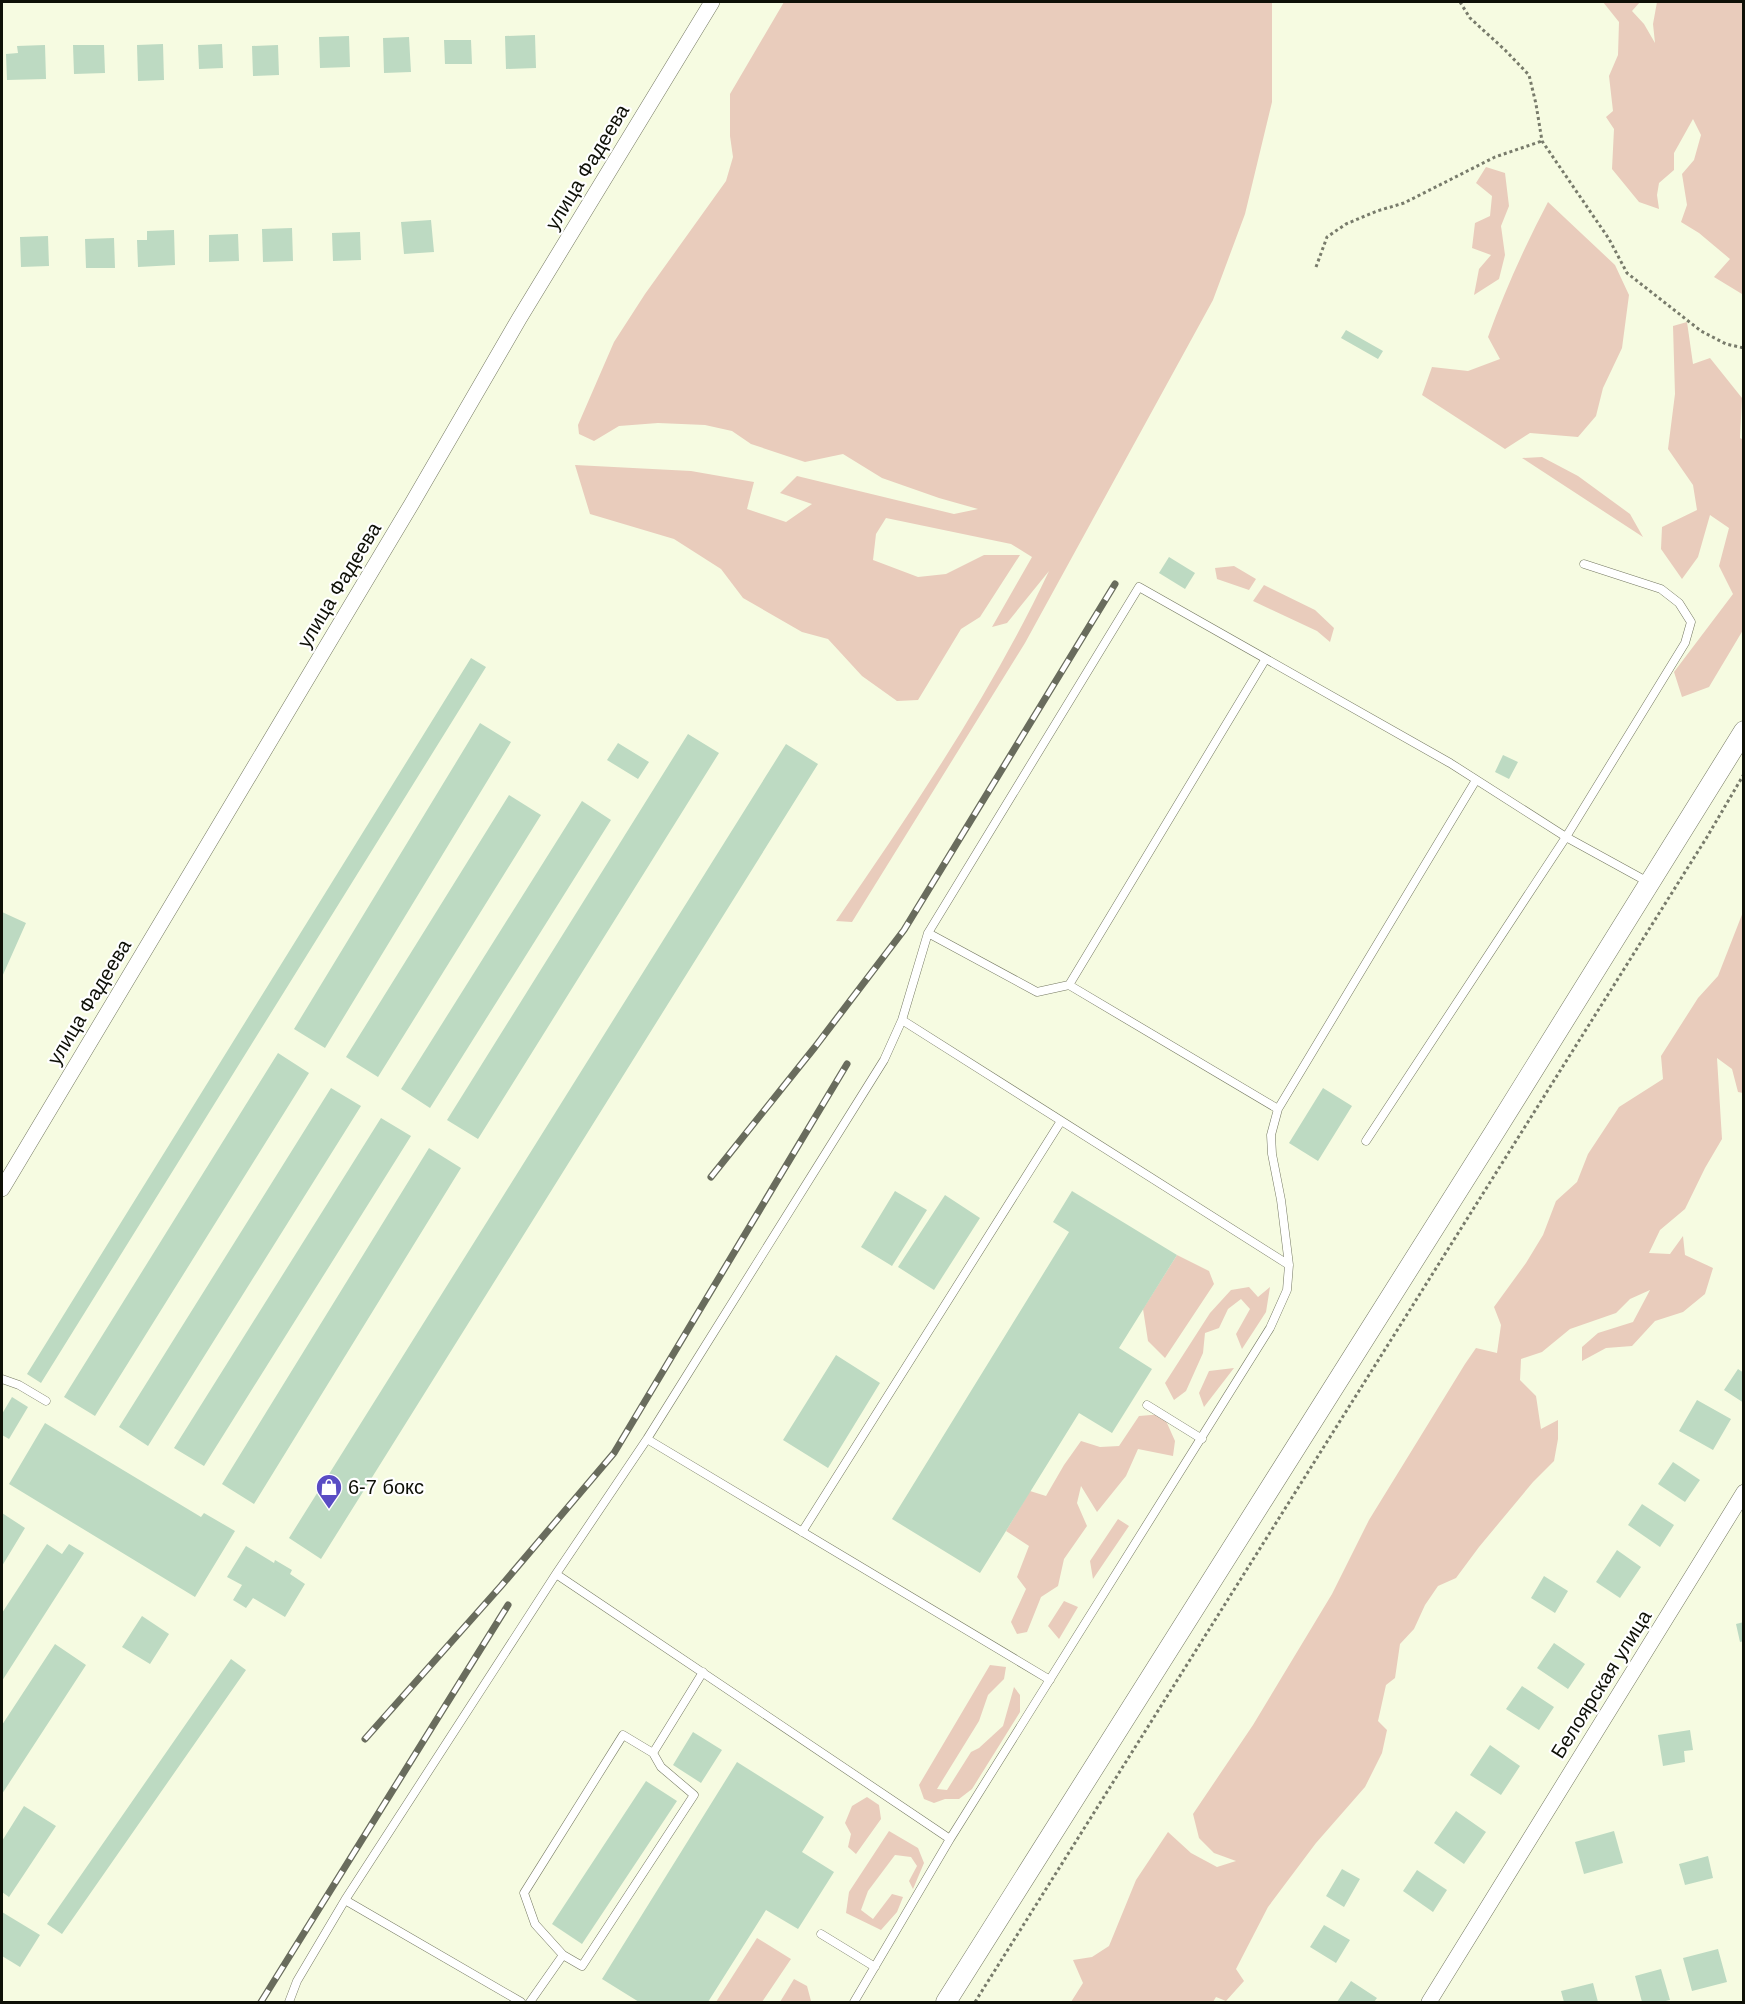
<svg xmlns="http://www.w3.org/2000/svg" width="1745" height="2004" font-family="Arial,sans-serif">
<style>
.green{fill:#e9ccbc}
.building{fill:#bddac2}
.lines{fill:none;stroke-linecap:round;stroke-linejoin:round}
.service-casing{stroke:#747861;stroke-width:9}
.minor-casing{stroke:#747861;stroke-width:16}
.tertiary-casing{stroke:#747861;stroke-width:21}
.path{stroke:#787b6b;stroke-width:3;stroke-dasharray:3 3;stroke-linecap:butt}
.service{stroke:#fff;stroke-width:8}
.minor{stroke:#fff;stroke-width:15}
.tertiary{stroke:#fff;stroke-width:20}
.rail-casing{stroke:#696c5d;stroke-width:7}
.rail{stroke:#fff;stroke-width:4.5;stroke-dasharray:14;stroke-linecap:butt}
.labels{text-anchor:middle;stroke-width:4.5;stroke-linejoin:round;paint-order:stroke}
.street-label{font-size:20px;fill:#0e1007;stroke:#fff}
.poi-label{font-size:20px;fill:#0e1007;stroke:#fff;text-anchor:start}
</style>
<rect width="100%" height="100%" fill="#f6fbe1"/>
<path class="green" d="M784,2H1272V102L1245,214L1213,300L1025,643L852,922L836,921C913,809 991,694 1049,571L1007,623L992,627L1032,557L1011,544L886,518L876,534L873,560L918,577L946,574L984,555H1020L980,617L961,629L918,700L897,701L862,676L828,639L802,632L743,598L721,569L674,539L590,514L575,465L691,471L754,482L747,509L786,522L812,504L780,493L797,476L954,514L978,509L939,498L882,478L843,454L805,462L751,444L732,431L705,425L658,423L619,426L594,441L579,434L578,425L614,342L645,294L726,181L733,157L730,136V94Z
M1603,2H1640L1632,11L1644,24L1655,43L1653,24L1657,2H1743V297L1742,294L1714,277L1730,259L1699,233L1681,222L1687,205L1682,174L1694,160L1701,135L1693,119L1674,153V170L1659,183L1657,195L1659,209L1639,202L1612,169L1614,129L1606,117L1613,111L1609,76L1618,55L1619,22Z
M1486,167L1505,173L1509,206L1501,226L1505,255L1499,279L1474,295L1479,269L1491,255L1472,248L1475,223L1490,216L1492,196L1476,183Z
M1548,202L1615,265L1629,295L1622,348L1603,388L1596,416L1578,437L1530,433L1505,449L1422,395L1432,367L1468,371L1500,359L1488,337C1505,290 1525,246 1548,202Z
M1687,322L1693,364L1710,358L1742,398L1740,438L1744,440L1743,630L1709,687L1682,697L1674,672L1733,594L1719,566L1729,528L1710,515L1698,557L1682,579L1661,549L1662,527L1697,510L1693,485L1668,449L1675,394L1673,326Z
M1542,457L1578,476L1630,514L1643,537L1522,458Z
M1234,566L1256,579L1249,590L1217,579L1215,568Z
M1264,585L1315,610L1334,628L1330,642L1317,631L1253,601Z
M1743,912V1093L1738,1092L1732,1069L1717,1058L1722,1139L1705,1168L1685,1209L1660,1230L1649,1253L1670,1254L1683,1236L1685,1255L1713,1268L1705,1294L1683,1312L1655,1321L1632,1346L1606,1348L1582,1361V1347L1598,1333L1633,1322L1650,1290L1630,1299L1616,1313L1570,1329L1542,1352L1521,1359L1520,1380L1536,1396L1541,1429L1558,1420V1439L1554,1461L1533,1482L1479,1547L1456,1578L1438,1586L1425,1605L1414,1629L1400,1644L1395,1678L1386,1685L1378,1721L1387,1730L1382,1753L1365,1787L1316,1843L1268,1907L1236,1969L1244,1981L1226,2001L1216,1997L1213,2002H1071L1083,1983L1073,1960L1092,1957L1109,1946L1136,1880L1168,1832L1191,1853L1217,1867L1236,1861L1214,1853L1199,1838L1193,1814L1253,1725L1332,1594L1369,1520L1465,1364L1476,1348L1497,1353L1501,1325L1494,1307L1526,1263L1543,1235L1556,1201L1577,1182L1588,1154L1619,1107L1663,1079L1661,1056L1698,998L1718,976Z
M1177,1255L1209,1271L1214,1284L1165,1358L1148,1341L1143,1309Z
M1249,1287L1258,1297L1270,1287L1266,1312L1242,1349L1236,1334L1250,1309L1241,1299L1228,1309L1219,1328L1205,1333L1203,1353L1186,1391L1174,1400L1165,1383L1210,1313L1231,1290Z
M1234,1368L1204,1407L1199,1393L1209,1371Z
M1163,1414L1175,1441L1173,1456L1138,1449L1126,1476L1097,1512L1081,1486L1077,1503L1087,1526L1064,1559L1058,1586L1041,1597L1027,1632L1017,1634L1011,1622L1026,1589L1017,1577L1029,1546L1006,1531L1030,1491L1046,1496L1064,1465L1081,1441L1100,1447L1119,1446L1139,1416Z
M1118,1519L1129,1526L1093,1579L1090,1561Z
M1064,1601L1078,1607L1059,1639L1048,1626Z
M990,1665L1006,1667L1004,1679L988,1695L979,1721L937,1789L947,1790L971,1752L979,1748L1003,1726L1014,1687L1020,1695V1712L972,1789L959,1799H945L934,1803L924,1799L919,1785Z
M867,1797L879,1805L881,1819L856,1854L848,1847L851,1834L845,1823L852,1806Z
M889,1831L918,1848L924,1863L913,1889L909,1881L917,1866L911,1857L895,1855L868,1891L861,1910L873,1919L892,1894L903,1897L897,1912L881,1930L846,1913L849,1892Z
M757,1938L791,1959L762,2002H716Z
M794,1979L807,1986L811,2001L809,2002H780Z"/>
<path class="building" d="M535,35L536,68L506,69L505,36Z
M349,36L350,67L320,68L319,37Z
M409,37L411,72L384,73L383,38Z
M444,40H471L472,64H445Z
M163,44L164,80L138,81L137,45Z
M222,44L223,68L199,69L198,45Z
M45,45L46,79L7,80L6,54L18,53L17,46Z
M73,45H104L105,73L74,74Z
M278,45L279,75L253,76L252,46Z
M431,220L434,252L404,254L401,222Z
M292,228L293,261L263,262L262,229Z
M174,230L175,265L138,267L137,240H147V231Z
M360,232L361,260L333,261L332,233Z
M238,234L239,261L209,262V235Z
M48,236L49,266L21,267L20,237Z
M114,238L115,268H86L85,239Z
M1346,330L1383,351L1378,359L1341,338Z
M1169,557L1195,573L1185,589L1159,573Z
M471,658L486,667L41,1383L27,1374Z
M480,723L511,742L325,1048L294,1029Z
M688,734L719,753L478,1139L447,1120Z
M618,743L649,762L638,779L607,760Z
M786,744L818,764L321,1559L289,1538Z
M1503,755L1518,762L1509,779L1495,772Z
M509,795L541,815L378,1077L346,1057Z
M582,801L611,820L430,1108L401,1089Z
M2,912L26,923L2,977Z
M278,1053L309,1073L95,1416L64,1397Z
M331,1088L361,1106L148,1446L119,1427Z
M1323,1088L1352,1106L1318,1161L1289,1143Z
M381,1118L411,1136L204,1466L174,1448Z
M429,1148L461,1168L254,1504L222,1484Z
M895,1191L927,1210L892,1266L861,1247Z
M1072,1191L1177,1255L1119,1348L1152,1369L1112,1433L1079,1413L980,1573L892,1519L1069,1232L1053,1222Z
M945,1195L980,1218L934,1290L898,1267Z
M836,1355L880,1383L828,1468L783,1440Z
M1738,1369L1744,1373V1403L1724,1390Z
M12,1397L28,1407L9,1439L2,1435V1414Z
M1697,1400L1731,1419L1713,1450L1679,1431Z
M45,1423L201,1517L204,1513L235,1531L195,1597L9,1484Z
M1673,1462L1700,1480L1685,1502L1658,1484Z
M1642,1504L1674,1525L1660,1547L1628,1525Z
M2,1513L25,1528L2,1566Z
M47,1544L62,1554L69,1544L84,1553L2,1681V1613Z
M246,1546L274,1563L275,1560L292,1570L290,1574L305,1584L285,1617L253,1598L246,1608L233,1600L242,1585L227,1577Z
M1617,1550L1641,1567L1620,1598L1596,1582Z
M1544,1576L1568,1591L1555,1613L1531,1598Z
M142,1616L169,1634L150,1664L122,1647Z
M1744,1622V1641L1740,1642L1736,1624Z
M1554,1643L1585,1664L1568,1689L1537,1668Z
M55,1644L86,1665L2,1794V1725Z
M231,1659L246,1670L62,1934L47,1924Z
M1522,1686L1554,1707L1539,1730L1506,1709Z
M1690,1730L1693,1750L1684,1751L1685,1762L1663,1766L1658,1735Z
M693,1732L722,1750L701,1783L673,1765Z
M1490,1745L1520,1766L1501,1795L1470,1775Z
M737,1762L824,1817L802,1852L834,1872L798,1929L766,1910L708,2002H639L602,1979Z
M646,1781L677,1801L582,1944L552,1924Z
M24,1806L56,1826L9,1897L2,1892V1841Z
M1456,1811L1486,1832L1464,1864L1434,1843Z
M1614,1831L1623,1863L1584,1874L1575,1842Z
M1708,1856L1713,1878L1685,1885L1679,1864Z
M1342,1869L1360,1879L1344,1907L1326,1896Z
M1417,1870L1447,1890L1433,1912L1403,1891Z
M2,1912L40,1935L20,1967L2,1956Z
M1324,1925L1350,1940L1336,1963L1310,1947Z
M1718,1949L1727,1982L1692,1991L1683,1958Z
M1661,1969L1670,2000L1661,2002H1642L1635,1976Z
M1351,1981L1377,1998L1374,2002H1337Z
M1593,1983L1598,2002H1564L1561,1991Z"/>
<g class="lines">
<g class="service-casing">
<path id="service" d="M928,933L1037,992L1069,985L1278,1109
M1069,985L1265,660
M902,1020L1289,1265
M1366,1141L1566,837L1685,643L1691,622L1679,603L1661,589L1584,564
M2,1379L19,1385L46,1401
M1147,1405L1202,1439
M647,1439L1050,1680
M802,1532L1061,1121
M556,1574L950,1839
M623,1735L653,1753L661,1767L694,1795L582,1966L563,1955L535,1924L524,1893Z
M653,1753L703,1672
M345,1900L521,2002
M821,1934L875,1967
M289,2002L297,1981L345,1900L556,1574L647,1439L884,1060L902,1020L928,933L1139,587L1450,763L1566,837L1648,882
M530,2002L563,1955
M854,2002L950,1839L1270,1328L1287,1290L1289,1265L1281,1200L1272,1154L1271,1135L1278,1109L1476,780"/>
</g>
<g class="minor-casing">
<path id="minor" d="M2,1189L411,505L519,319L712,2
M1429,2002L1744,1492"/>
</g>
<g class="tertiary-casing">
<path id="tertiary" d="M946,2002L1494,1133L1744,731"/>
</g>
<path class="path" d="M1460,2L1470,18L1505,50L1529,75L1536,104L1542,141L1609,239L1627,273L1701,331L1726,344L1744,348
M1316,267L1327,237L1346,224L1377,211L1404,203L1495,157L1542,141
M975,2002L1707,837L1744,774"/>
<use href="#service" class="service"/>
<use href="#minor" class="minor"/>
<use href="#tertiary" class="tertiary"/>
<g class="rail-casing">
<path id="rail" d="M711,1177L815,1047L904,930L1115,584
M365,1739L501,1586L614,1453L847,1064
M261,2002L508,1605"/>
</g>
<use href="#rail" class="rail"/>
</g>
<defs>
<g id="shop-pin" transform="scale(1.35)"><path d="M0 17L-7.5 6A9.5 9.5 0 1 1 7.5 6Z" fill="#594cc4" stroke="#fff"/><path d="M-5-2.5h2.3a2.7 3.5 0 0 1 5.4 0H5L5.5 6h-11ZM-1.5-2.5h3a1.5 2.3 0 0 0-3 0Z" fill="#fff"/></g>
</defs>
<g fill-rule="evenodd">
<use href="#shop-pin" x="329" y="1487"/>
</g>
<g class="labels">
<g class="street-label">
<text transform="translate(587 167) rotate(-59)" y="7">улица Фадеева</text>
<text transform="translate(339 585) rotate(-59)" y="7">улица Фадеева</text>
<text transform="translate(89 1002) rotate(-59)" y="7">улица Фадеева</text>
<text transform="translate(1601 1684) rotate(-58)" y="7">Белоярская улица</text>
</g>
<g class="poi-label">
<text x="348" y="1494">6-7 бокс</text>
</g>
</g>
<rect width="1745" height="2004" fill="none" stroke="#0e1007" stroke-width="6"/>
</svg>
